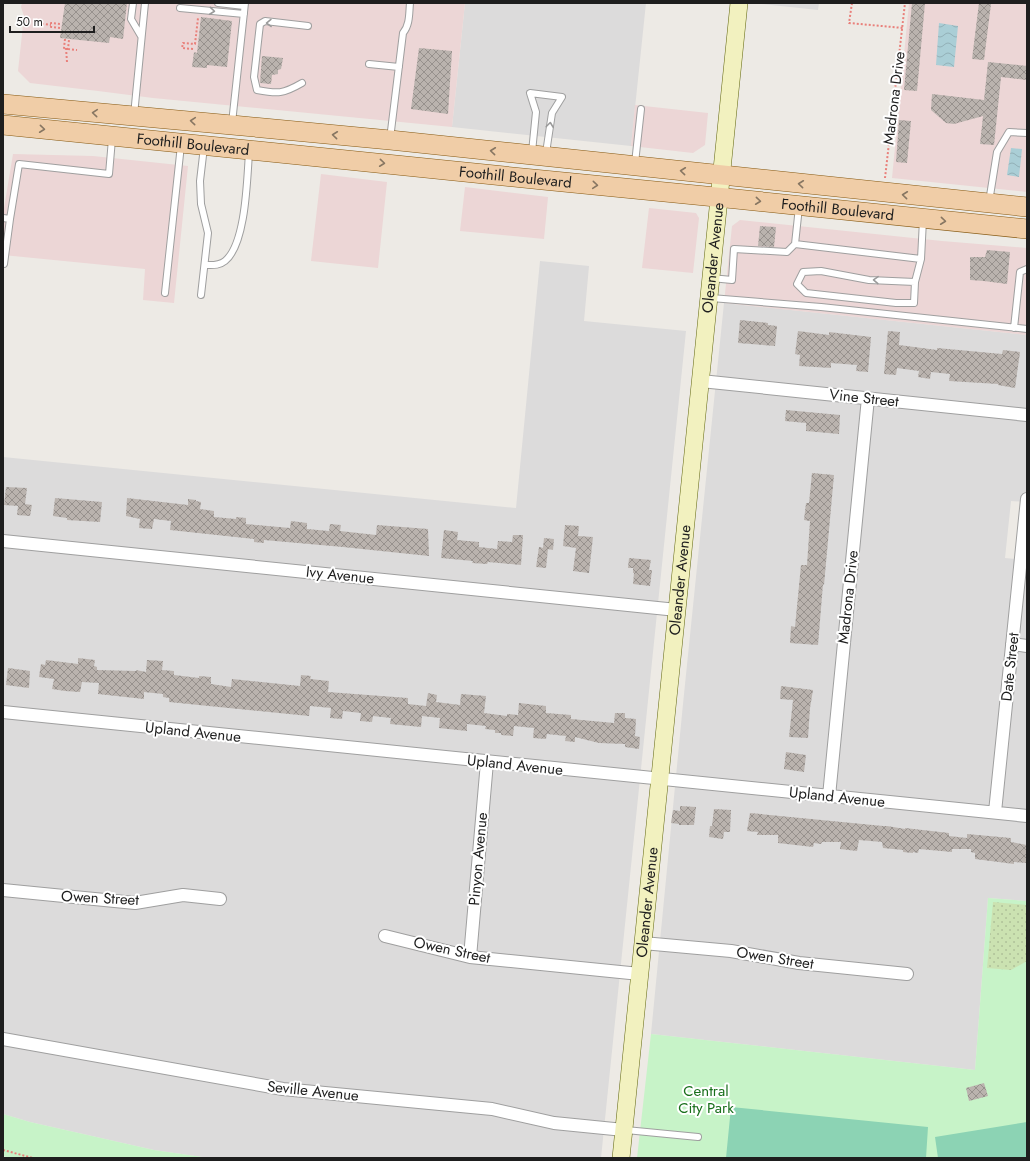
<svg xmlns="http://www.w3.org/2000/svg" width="1030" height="1161" font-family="Jost,sans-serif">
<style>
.residential{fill:#dcdbdb}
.commercial{fill:#ecd6d6}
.park{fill:#c7f3c8}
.garden{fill:url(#garden-dots)}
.pitch{fill:#8cd3b4}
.water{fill:url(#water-waves)}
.building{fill:url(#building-cross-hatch)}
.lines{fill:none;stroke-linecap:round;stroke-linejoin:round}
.lane-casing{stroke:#9f9f9f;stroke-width:8}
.street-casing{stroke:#9f9f9f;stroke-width:14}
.secondary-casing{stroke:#636812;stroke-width:18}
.primary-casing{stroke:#865912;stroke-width:20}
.path{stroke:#e9807b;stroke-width:2;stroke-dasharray:2 2;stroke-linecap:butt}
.lane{stroke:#fff;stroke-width:6}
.street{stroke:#fff;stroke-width:12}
.secondary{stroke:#f2f1bf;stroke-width:17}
.primary{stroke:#f0cda7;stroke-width:19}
.oneway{stroke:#9a9a9a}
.oneway2{stroke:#877662}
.labels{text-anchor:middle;stroke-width:4;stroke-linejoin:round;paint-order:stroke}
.street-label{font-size:15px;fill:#1e1e1e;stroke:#fff}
.park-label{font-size:15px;fill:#196f1b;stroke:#fff}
</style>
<defs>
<pattern id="garden-dots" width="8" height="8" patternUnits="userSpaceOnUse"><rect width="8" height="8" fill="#cbe2b1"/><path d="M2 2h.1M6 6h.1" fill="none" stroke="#aec198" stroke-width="1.8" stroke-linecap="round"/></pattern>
<pattern id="water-waves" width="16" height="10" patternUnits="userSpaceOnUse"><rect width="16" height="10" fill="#aaced6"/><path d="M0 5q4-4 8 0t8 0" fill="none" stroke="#92b0b7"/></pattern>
<pattern id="building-cross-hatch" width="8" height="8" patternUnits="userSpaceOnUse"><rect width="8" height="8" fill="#bab3ae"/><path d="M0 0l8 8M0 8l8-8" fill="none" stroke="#97918d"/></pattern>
</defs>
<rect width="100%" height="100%" fill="#edeae5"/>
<path class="residential" d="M465,3H646L631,146L452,127Z
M753,3H819L818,10Z
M540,261L589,266L584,321L686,331L601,1158H209L154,1150L30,1122L3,1114V457L516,508Z
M724,303L1027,335V502L1011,501L1005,558L1027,560V901L988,898L975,1070L651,1034L683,704Z"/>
<path class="commercial" d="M22,3H465L452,127L153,98L98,91L30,83L18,71L24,16L21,7Z
M909,3H1027V192L892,178Z
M635,105L708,113L705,145L693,153L631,146Z
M13,154L93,156L188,166L174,303L143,300L145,269L3,255V214Z
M321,174L387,182L378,268L311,261Z
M465,187L548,197L544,239L460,231Z
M649,208L696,213L699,218L693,273L642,268Z
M740,220L942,241L1027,248V335L724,303L732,226Z"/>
<path class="park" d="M988,898L1027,901V1158H637L651,1034L975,1070Z
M3,1114L30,1122L154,1150L209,1158H10L3,1156Z"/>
<path class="garden" d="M993,902L1027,905V961L1011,970L987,968Z"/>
<path class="pitch" d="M731,1107L928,1127L926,1158H726Z
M1027,1122V1158H938L935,1137Z"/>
<path class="water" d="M939,23L958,26L954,67L936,65Z
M1011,148L1022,149L1019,177L1007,175Z"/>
<path class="building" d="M65,3H127L123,39L110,37L109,43L60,38Z
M912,3H925L917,91L904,90Z
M979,3L991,4L984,60L972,59Z
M201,17L232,21L227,67L207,65V68L192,67L194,52L197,53Z
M419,48L452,51L448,114L411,109Z
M262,56L283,58L281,69L278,70V74L272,75L271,84L260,83Z
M988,62L1027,66V80L1001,77L994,145L980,144L983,116L954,124L946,123L931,110L932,94L984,100Z
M899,120L911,121L907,163L896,162Z
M760,226L776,227L774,247L758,246Z
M987,250L1010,252L1007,284L984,281L970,280V257H985Z
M740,320L768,323V325L777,326L775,346L738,343Z
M798,331L829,335V332L871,337L868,372L856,371L857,365L831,363V368L799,366L800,355L795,354Z
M888,331L900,332L899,345L937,350V348L1002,354L1003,350L1020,352L1015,388L998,385V384L949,381L950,374L931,372L930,379L918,377L919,371L897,368L896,375L884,374Z
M786,410L840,415L839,434L806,431V423L785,421Z
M812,473L834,475L824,585L823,584L818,645L790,643L791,626L795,627L801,565H807L810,521L804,520L806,503H809Z
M6,487L27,488L25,504L32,505L30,516L17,515L18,506L4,505Z
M55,498L102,502L100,522L67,520V518L53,516Z
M127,498L188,505V499L196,500V501L201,502L200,509L214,511V517L236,519V517L246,518V524L290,528L291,521L307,523V529L329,531L330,524L341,525L340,531L376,535L377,525L428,529L429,556L343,547L264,540V543L254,542V539L170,530L171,521L154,519L152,529L139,528L140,519L126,516Z
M565,525L579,526L578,536L593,537L589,573L573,571L576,548L563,546Z
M444,530L458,532L457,540L479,542V547L497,549L498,541L512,542L513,535H523L521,565L488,562L487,564L472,563L473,561L441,558Z
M544,538L554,539L553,550L543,548Z
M539,547L548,549L546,568L536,567Z
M629,558L651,560L649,570H652L650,586L633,584L634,573H633V568H628Z
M78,658L95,660L94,666L97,667V670L136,671V670L146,672L147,660L163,661L162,670L174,671V675L199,678V676L211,677V684L231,687L232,679L300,686L301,675L311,676L310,679L329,681L328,692L408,698V704L426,706L428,693L437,695L436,702L460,705L461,694L486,696L484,713L507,716V714L518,715L519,703L546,706V713L571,715V719L614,723L615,713H625V718L636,719L635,736L640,737L639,749L625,747V744L599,743L575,737V742L565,741L566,736L547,734L546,739L533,738L534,728L514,726L513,736L501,735V733H495V730L485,729L486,726L467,724V731L439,728L440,718L422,716L421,727L390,724L391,718L373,716L372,722L360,721L361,713L343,711L342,719L330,718L331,708L310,706L309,716L169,702V698L163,697V694L144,692V699L98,694L99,683L82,682L80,692L65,691L52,689L54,679L39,677L41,664L45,665L46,660L78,664Z
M8,668L30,671L29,688L6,685Z
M781,686L813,690L810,708L808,738L789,737L793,700L780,699Z
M786,752L806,755L804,772L784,769Z
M680,806L696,807L694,825H679V824L671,823L673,810L680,811Z
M714,809L731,810L730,832H724L723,839L709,837L710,826H712Z
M750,813L883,826H887L905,829V828L949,833V836L967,838V834L1011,838V842L1027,845V863L1014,862V864L975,859V853L971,852V849H952V852L919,849L918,853L913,852V853L903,852V850L883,848L882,842L859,840L857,851L840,849L841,842H822L821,844L814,843L813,847L778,843V835H757L758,832L747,831Z
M984,1083L988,1096L969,1101L966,1088Z"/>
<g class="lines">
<g class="lane-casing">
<path id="lane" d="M133,3L131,19L141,36
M218,3L244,6
M180,8L244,14
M369,64L399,67
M302,83C283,94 278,94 257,90L254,77L260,24L265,21L308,26
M134,115L145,3
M232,123L245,3
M390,139L403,33C410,25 409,13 410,3
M532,152L536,112L530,93L562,97L552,113L546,153
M635,163L641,109
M989,202L997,152L1009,132L1027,133
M3,218L10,219L4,264H3
M10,219L19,164L109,174L112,139
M795,244L921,259L923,220
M205,265C212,265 219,266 225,261C246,244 247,179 249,153
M711,278L732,280L734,249L787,252L795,244L799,207
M915,282L869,280L821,271L803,272L797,284L806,293L896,303H914L915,282L921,259
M165,293L181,145
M201,295L208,233L201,204L200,181L204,147
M711,298L821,307L1027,329
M1014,328L1020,272L1027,269
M626,1130L698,1137"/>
</g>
<g class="street-casing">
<path id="street" d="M701,381L1027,415
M3,541L677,610
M1012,644L1027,646
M3,712L1027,816
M829,796L868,398
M995,812L1027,499
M3,890L135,903L183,895L220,899
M385,936L470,957L640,974
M643,943L731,951L799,963L907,974
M470,957L487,762
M3,1039L283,1089L492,1109L554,1123L624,1130"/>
</g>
<g class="secondary-casing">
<g id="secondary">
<path id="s1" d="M621,1158L739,3"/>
</g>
</g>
<g class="primary-casing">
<g id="primary">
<path d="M3,104L232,125L390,140L1027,207"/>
<path id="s2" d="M3,125L543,180L736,199L1027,229"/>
</g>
</g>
<path class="path" d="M852,3L849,23L903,28
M38,23L51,25
M60,28L51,27V23L61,24
M65,39L64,48L68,49L69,40
M66,48L67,62
M68,49L77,50
M193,49L182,48L183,43L195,44L198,18
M885,178L905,3
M3,1150L33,1158"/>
<use href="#lane" class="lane"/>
<use href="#street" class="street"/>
<use href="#secondary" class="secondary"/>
<use href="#primary" class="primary"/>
</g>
<defs><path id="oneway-chevron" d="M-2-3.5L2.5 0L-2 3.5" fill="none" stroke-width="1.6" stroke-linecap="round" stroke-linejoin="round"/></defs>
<g class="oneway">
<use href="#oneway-chevron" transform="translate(212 11) rotate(6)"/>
<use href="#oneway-chevron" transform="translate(269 23) rotate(179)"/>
<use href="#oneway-chevron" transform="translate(550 125) rotate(-83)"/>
<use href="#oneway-chevron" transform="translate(876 280) rotate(-178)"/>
</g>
<g class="oneway2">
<use href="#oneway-chevron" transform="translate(95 113) rotate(-175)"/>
<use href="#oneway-chevron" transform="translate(193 121) rotate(-175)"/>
<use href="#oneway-chevron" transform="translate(42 129) rotate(6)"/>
<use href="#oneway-chevron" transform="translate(335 135) rotate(-174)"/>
<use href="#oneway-chevron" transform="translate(493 151) rotate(-174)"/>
<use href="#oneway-chevron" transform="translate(382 163) rotate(6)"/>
<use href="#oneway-chevron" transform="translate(683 171) rotate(-174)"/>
<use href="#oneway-chevron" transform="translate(801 184) rotate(-174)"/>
<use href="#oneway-chevron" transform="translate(595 185) rotate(5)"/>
<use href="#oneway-chevron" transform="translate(905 195) rotate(-174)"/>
<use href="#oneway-chevron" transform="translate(758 201) rotate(6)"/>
<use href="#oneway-chevron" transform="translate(943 221) rotate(6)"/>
</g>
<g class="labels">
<g class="street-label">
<text transform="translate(894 98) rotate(-83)" y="5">Madrona Drive</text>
<text dy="5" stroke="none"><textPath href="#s2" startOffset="191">Foothill Boulevard</textPath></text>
<text dy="5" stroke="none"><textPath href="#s2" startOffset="515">Foothill Boulevard</textPath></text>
<text dy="5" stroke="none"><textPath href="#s2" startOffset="839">Foothill Boulevard</textPath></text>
<text dy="5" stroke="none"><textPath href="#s1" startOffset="905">Oleander Avenue</textPath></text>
<text transform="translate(864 398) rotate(6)" y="5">Vine Street</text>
<text transform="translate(340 575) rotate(6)" y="5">Ivy Avenue</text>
<text dy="5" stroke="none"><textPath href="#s1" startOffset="581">Oleander Avenue</textPath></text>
<text transform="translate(848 597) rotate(-84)" y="5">Madrona Drive</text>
<text transform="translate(1010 667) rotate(-84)" y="5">Date Street</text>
<text transform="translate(193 732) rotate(6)" y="5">Upland Avenue</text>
<text transform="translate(515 765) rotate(6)" y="5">Upland Avenue</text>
<text transform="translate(837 797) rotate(6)" y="5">Upland Avenue</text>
<text transform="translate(478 859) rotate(-85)" y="5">Pinyon Avenue</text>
<text transform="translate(100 898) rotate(3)" y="5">Owen Street</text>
<text dy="5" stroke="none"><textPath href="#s1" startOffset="257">Oleander Avenue</textPath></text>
<text transform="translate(452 950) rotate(12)" y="5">Owen Street</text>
<text transform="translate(775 958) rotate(9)" y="5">Owen Street</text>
<text transform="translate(313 1091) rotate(6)" y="5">Seville Avenue</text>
</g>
<g class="park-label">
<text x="706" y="1096">Central<tspan x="706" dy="17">City Park</tspan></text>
</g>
</g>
<rect width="1030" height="1161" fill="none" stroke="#1e1e1e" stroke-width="8"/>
<path d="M10 26v6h84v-6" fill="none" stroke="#1e1e1e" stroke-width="2"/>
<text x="16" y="26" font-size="12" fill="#1e1e1e" stroke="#ffffff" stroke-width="3" paint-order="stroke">50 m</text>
</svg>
